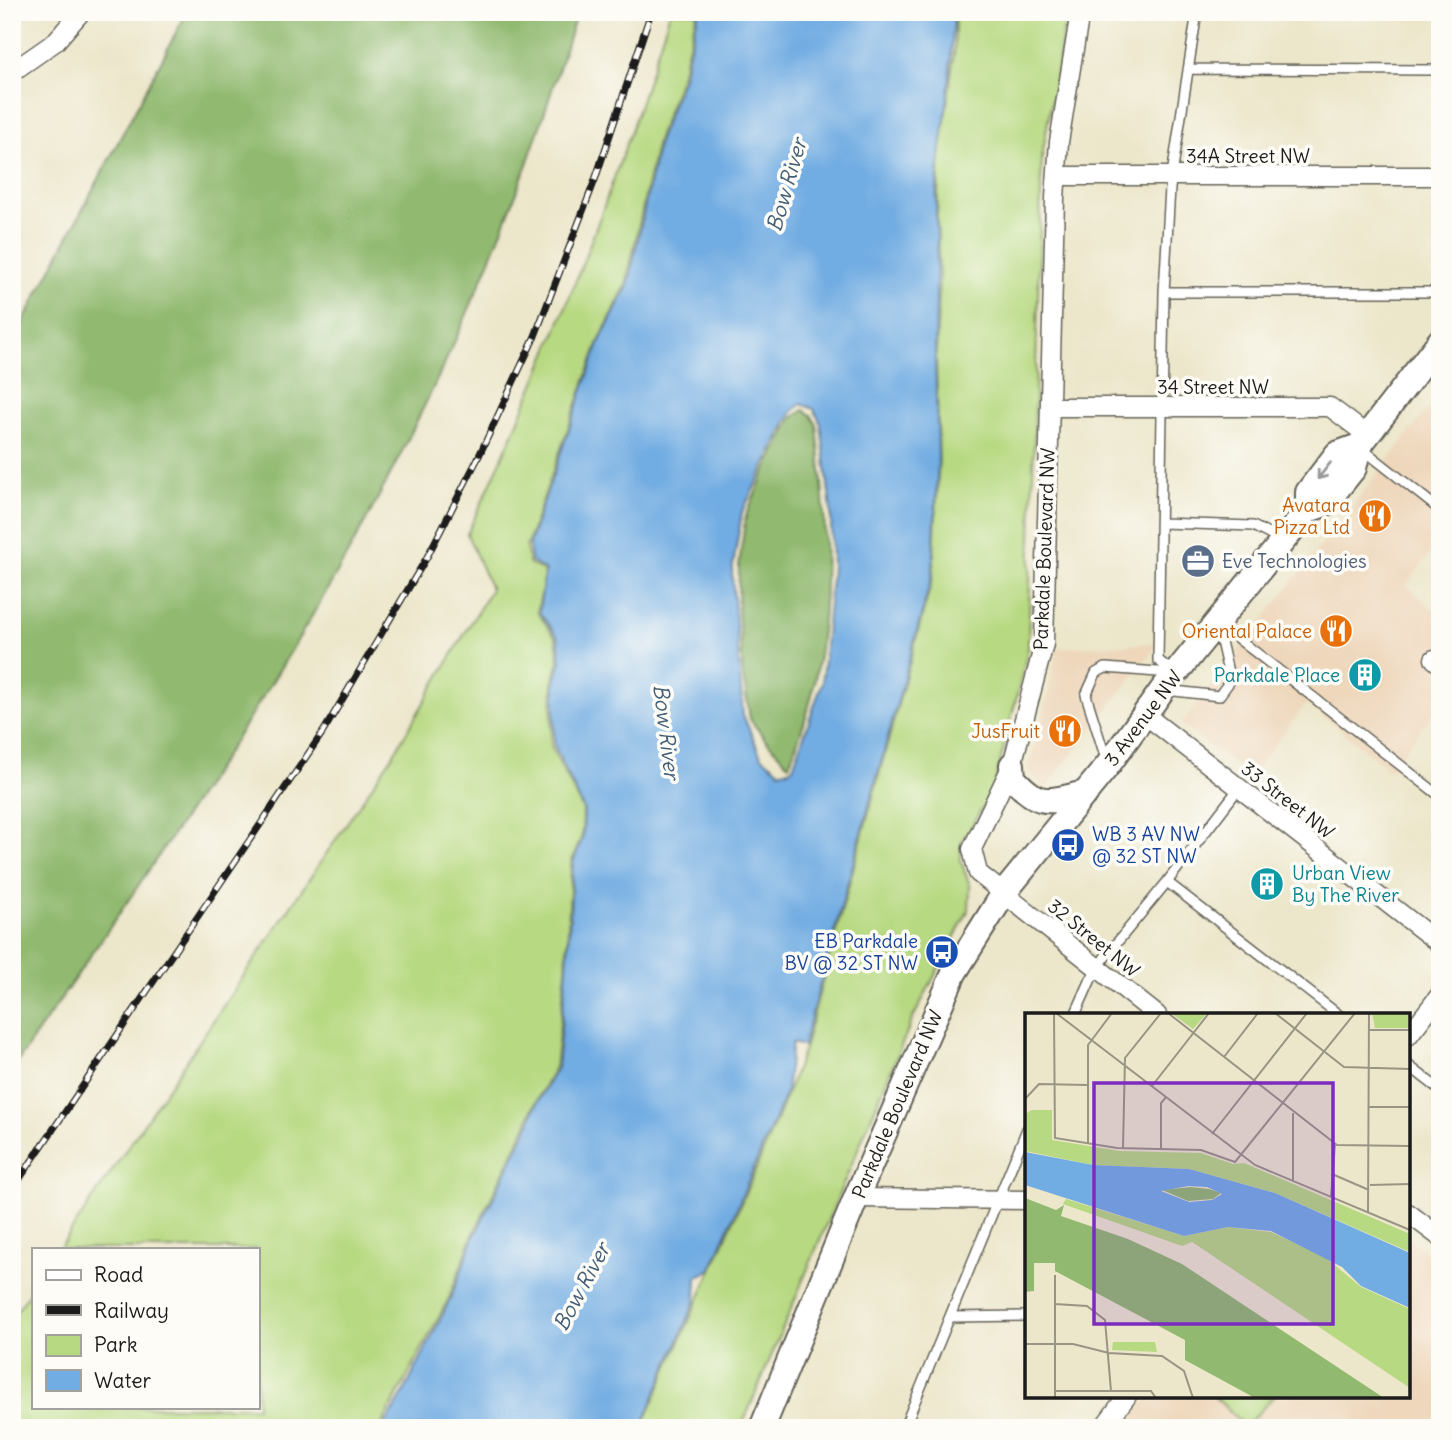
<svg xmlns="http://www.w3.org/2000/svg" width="1452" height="1440" font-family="Delius,sans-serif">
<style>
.built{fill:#eed7bb}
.green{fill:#b7d981;stroke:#6a7a4e;stroke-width:2}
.forest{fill:#91b96f;stroke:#566a46;stroke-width:2}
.water{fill:#71ace2;stroke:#46647f;stroke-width:2;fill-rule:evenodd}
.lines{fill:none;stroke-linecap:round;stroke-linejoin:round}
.service-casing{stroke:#656359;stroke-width:12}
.minor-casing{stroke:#656359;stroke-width:21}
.secondary-casing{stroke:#656359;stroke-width:28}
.service{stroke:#fff;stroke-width:9}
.minor{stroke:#fff;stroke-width:18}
.secondary{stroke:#fff;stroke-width:24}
.rail-casing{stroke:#1c1c1c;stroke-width:7}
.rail{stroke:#fdfcf7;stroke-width:4.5;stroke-dasharray:13;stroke-linecap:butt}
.oneway{stroke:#999}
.labels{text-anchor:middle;stroke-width:7;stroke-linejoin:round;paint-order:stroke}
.street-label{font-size:19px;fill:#1c1c1c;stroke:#fdfcf7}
.food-label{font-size:19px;fill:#c56008;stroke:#fdfcf7;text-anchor:end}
.service-label{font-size:19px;fill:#4e5e75;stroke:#fdfcf7;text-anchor:start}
.culture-label{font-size:19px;fill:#0d838f;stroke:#fdfcf7;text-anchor:end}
.transit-label{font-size:19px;fill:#164399;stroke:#fdfcf7;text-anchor:start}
.water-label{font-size:21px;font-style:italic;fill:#425d75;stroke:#fdfcf7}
.inset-road{fill:none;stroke:#999584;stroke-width:2}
.view{fill:#7b2cbf;fill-opacity:0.15;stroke:#7b2cbf;stroke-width:3.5}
.inset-edge{fill:none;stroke:#1c1c1c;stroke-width:3.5}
</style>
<rect width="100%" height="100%" fill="#fdfcf7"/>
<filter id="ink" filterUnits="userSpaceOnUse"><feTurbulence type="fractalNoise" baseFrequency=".0143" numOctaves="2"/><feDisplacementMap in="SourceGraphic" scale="14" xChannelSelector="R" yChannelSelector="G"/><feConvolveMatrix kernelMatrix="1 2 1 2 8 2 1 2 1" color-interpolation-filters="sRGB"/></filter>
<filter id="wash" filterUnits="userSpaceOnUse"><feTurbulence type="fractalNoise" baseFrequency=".00686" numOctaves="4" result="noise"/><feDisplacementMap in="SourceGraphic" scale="28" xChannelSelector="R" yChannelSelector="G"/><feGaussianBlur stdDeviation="1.57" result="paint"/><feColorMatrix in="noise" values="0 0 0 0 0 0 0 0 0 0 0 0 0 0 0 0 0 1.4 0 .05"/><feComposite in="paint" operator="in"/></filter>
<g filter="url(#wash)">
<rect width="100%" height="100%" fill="#ece6ca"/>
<path class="built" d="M1440,394V540L1406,585L1440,615V704L1390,770L1307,703L1250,776L1181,724Z
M1159,643L1046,788L1028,770L1043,720L1057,648Z
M1408,1238L1440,1263V1428H1125L1149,1396H1408Z"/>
<path class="green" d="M670,12H697L681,76L657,140L626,285L599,341L526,547L529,563L543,571L544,580L537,612L556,638L559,661L553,682L551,746L583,810L582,836L571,863L566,969L555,1067L532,1109L528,1122L472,1237L449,1298L380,1428H12V1318L33,1287V1407H257V1249H59L393,755L491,589L467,534C547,366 614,190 670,12Z
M955,12H1067L1042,156L1028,648L1024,667L995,783L985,804L961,842V861L970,886L969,909L912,1020L741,1428H642C697,1300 757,1176 805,1046L933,577L939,459L936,358L939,278L937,216L940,157L955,47Z
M1214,1396H1274L1245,1427Z"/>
<path class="forest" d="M187,12H577C556,77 536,144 511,207C482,283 449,357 413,429C303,656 154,862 12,1070V343Z
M804,410L811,415L817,425C826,517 832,602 812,694C807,718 797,742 789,765L765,739L750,719L743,675L738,606L739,565L746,515L762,478L792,418Z"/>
<path class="water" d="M699,12H954C952,45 950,77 946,110C941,152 933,194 937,236L935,358L938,459L932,576L803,1046L792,1043L786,1092L711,1269L697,1277L696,1300L641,1428H383L403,1394L451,1298L474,1237L530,1123L534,1109L557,1068L567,970L573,863L583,836L584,810L554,745L555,682L561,661L558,637L539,612L545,571L531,561L529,544L600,341L628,286L659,140L683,77ZM801,404L814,409L821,424L831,511L832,567L822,683L793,767L789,770L780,771L761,756L743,715L732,572L742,512L791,413Z"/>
</g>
<g filter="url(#ink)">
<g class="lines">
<g class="service-casing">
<path id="service" d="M1188,69L1440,70
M1164,292H1440
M1360,447L1440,510
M1161,523L1253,526L1282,541
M1218,623L1440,796
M1174,673L1158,660L1164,292L1170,188L1197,12
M1166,690L1219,696L1230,681L1218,628
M1106,759L1086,695L1096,673L1105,668L1171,673
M1167,882L1339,1015
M1075,1015L1091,979L1105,957L1167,882L1239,788
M1408,1065L1440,1090
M950,1317L1027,1316
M904,1428L1027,1129"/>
</g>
<g class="minor-casing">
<path id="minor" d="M1080,12L1059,142L1055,198L1044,644L1012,765L972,849L978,873L1157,1015
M12,72L55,42L81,12
M1057,176H1440
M1050,407H1330L1367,435
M1434,659L1440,664
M1144,714L1440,944
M1408,1036L1440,995
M856,1198L1027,1200
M1408,1213L1440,1237
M1103,1428L1127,1396"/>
</g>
<g class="secondary-casing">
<path id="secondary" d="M1308,510V492L1337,454L1359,446
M1012,765L1013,778C1041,809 1048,801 1086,793
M762,1428L856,1198L954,973L1004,893L1108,765L1163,689L1308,510L1325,504L1354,468L1359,446L1440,341"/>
</g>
<use href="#service" class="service"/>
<use href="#minor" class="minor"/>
<use href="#secondary" class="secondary"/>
<g class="rail-casing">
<path id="rail" d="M12,1190L323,732L427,557L477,460L535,336L595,180L651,12"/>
</g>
<use href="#rail" class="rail"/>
</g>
<defs><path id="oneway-shaft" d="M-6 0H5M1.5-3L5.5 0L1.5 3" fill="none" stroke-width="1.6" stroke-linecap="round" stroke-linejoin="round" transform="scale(1.75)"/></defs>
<use class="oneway" href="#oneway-shaft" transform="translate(1324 471) rotate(128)"/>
</g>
<defs>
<g id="restaurant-disc" transform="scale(1.75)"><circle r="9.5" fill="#e8710a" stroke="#fdfcf7"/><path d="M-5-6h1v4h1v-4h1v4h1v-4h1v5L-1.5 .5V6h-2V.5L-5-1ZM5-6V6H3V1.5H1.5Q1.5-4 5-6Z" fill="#fff"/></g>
<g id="office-disc" transform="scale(1.75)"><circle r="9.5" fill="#5c6f8a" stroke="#fdfcf7"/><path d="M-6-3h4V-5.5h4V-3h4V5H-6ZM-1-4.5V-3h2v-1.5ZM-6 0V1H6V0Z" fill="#fff"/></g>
<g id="building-disc" transform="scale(1.75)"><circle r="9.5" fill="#0f9aa8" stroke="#fdfcf7"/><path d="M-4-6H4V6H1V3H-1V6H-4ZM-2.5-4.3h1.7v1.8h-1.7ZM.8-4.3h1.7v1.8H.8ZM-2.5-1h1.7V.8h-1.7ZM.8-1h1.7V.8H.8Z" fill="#fff"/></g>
<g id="bus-disc" transform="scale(1.75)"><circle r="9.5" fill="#1a4fb4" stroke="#fdfcf7"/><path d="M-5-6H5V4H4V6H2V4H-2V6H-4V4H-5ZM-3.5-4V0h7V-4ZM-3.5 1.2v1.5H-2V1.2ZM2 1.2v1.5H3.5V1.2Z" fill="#fff"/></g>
</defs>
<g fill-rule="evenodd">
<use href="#restaurant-disc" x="1375" y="516"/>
<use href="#office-disc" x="1198" y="561"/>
<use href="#restaurant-disc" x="1336" y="631"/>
<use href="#building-disc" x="1365" y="675"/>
<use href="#restaurant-disc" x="1065" y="731"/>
<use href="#bus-disc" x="1068" y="845"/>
<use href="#building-disc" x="1267" y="884"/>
<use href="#bus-disc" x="942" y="952"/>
</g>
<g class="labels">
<g class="street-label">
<text x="1248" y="163">34A Street NW</text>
<text x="1213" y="394">34 Street NW</text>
<text transform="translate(1044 549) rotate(-88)" y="7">Parkdale Boulevard NW</text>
<text transform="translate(1143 718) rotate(-53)" y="7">3 Avenue NW</text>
<text transform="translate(1288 800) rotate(38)" y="7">33 Street NW</text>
<text transform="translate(1094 938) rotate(39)" y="7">32 Street NW</text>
<text transform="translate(897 1104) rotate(-67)" y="7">Parkdale Boulevard NW</text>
</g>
<g class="food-label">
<text x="1350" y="512">Avatara<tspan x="1350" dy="22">Pizza Ltd</tspan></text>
<text x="1312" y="638">Oriental Palace</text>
<text x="1040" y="738">JusFruit</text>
</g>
<g class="service-label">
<text x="1222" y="568">Eve Technologies</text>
</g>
<g class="culture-label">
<text x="1340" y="682">Parkdale Place</text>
<text x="1292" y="880" text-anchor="start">Urban View<tspan x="1292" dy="22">By The River</tspan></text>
</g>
<g class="transit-label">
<text x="1092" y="841">WB 3 AV NW<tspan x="1092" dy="22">@ 32 ST NW</tspan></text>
<text x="918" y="948" text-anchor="end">EB Parkdale<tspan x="918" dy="22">BV @ 32 ST NW</tspan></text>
</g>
<g class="water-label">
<text transform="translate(787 185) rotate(-74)" y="7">Bow River</text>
<text transform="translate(666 732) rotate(83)" y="7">Bow River</text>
<text transform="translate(582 1287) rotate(-62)" y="7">Bow River</text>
</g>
</g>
<g transform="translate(1025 1013)">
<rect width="385" height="385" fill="#ece6ca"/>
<path d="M146,0H182L168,16ZM347,0H385V15H350ZM7,97H27V127L95,138L176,140L208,151L219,150L385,221V239L250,180L164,156L68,152L0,138V101ZM41,186L159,223L203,214L246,219L300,244L336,274L385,296V375L167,229L157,233L38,191ZM130,329L132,339L87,337L88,329Z" fill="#b7d981"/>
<path d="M165,174L184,176L196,180L188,186L163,188L137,177ZM0,185L31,197L39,192L36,203L103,226L157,251L359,385H230L160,347V327L30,258V250H9V278L0,279Z" fill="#91b96f"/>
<path d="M0,139L68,152L164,156L250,180L385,240V295L336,273L317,254L246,218L203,214L159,223L0,172ZM163,173L182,174L197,181L187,187L164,189L136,178Z" fill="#71ace2" fill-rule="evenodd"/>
<path class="inset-road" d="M29,0L30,125L92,135L176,137L210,149L330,0M31,0L230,152L385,217M143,0L312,132L385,133M250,0L319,54L385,56M344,17H385M199,44L233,0M127,73L184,0M0,86L14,71L62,72M344,94H385M187,121L282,0M63,130V32L87,0M98,135L100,45L136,0M136,136V90L141,84M307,161L344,177M268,168V100M345,172L385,171M306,184L310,131M343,199L344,0M30,291L62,293L80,307L86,378M0,331H48L84,340L137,343L159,358L168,385M30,378H126L131,385M30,385V262"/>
<path class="view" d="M69,70H308V311H69Z"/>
<rect width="385" height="385" class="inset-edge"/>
</g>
<rect width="1452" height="1440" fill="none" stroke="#fdfcf7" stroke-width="42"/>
<rect x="32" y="1248" width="228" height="161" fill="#fdfcf7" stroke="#a3a29f" stroke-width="2"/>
<rect x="46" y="1270" width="35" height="10" fill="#ffffff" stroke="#a3a29f" stroke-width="2"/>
<text x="94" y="1282" font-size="21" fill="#1c1c1c">Road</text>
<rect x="46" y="1305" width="35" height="10" fill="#1c1c1c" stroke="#a3a29f" stroke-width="2"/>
<text x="94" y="1318" font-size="21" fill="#1c1c1c">Railway</text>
<rect x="46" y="1335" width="35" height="21" fill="#b7d981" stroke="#a3a29f" stroke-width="2"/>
<text x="94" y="1352" font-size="21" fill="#1c1c1c">Park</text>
<rect x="46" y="1370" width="35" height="21" fill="#71ace2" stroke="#a3a29f" stroke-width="2"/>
<text x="94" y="1388" font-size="21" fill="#1c1c1c">Water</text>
</svg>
